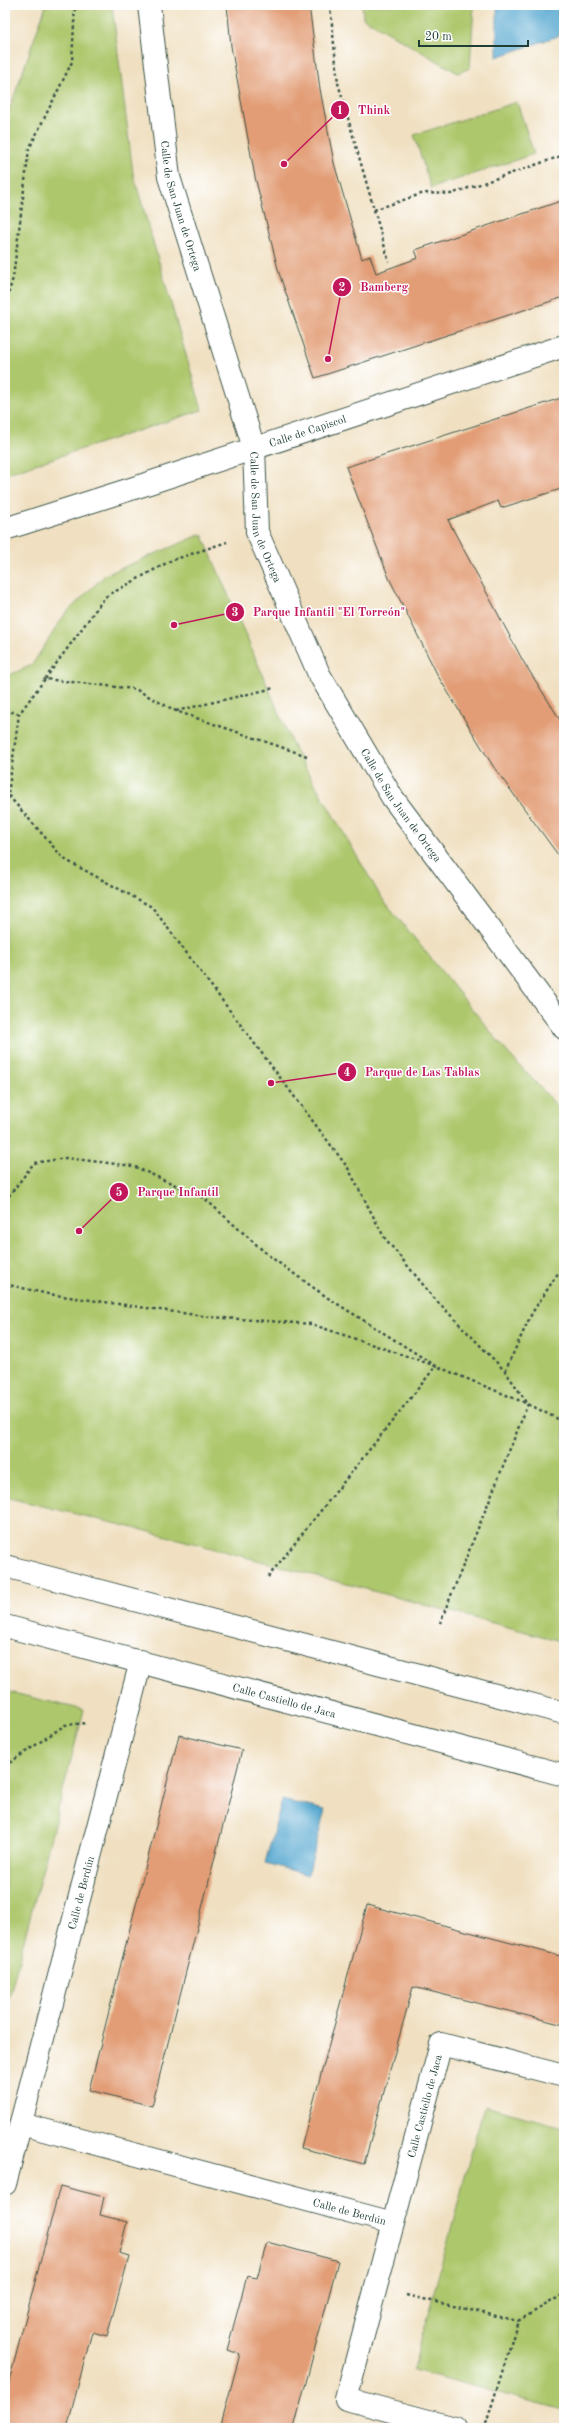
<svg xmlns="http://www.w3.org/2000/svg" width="569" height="2433" font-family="'Old Standard TT',serif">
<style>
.green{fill:#adc76c;stroke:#668250}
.water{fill:#53a6cf;stroke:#397282}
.building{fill:#e29d76}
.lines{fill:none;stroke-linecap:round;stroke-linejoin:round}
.street-casing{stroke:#3e5549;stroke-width:24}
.path{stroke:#3e5549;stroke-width:2.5;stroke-dasharray:3 3;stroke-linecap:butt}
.street{stroke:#fff;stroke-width:22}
.labels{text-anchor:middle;stroke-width:3;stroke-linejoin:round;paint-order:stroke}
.street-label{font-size:11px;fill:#1f3d34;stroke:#fff}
.leader{fill:none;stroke:#c2185b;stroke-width:1.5}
.callout-dot{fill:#c2185b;stroke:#fff;stroke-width:1.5}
.mark-label{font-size:12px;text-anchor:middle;font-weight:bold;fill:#fff}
.callout-label{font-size:12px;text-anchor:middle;font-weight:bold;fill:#c2185b;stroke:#fff;stroke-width:3;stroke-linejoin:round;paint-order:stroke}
</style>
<rect width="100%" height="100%" fill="#fff"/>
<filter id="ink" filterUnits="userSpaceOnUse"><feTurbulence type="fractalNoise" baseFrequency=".025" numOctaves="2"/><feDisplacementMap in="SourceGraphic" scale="8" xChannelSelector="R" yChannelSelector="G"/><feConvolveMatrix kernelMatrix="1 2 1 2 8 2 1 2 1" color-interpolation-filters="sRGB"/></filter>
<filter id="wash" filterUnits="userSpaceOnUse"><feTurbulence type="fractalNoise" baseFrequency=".012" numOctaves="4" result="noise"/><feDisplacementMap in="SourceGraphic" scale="16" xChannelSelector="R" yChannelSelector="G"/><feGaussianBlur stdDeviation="0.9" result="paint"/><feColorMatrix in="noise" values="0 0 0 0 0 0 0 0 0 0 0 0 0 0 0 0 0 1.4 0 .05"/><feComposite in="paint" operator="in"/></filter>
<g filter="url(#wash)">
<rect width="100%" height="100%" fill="#f0e0c1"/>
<path class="green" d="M46,5H112L133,173L202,410L5,474V122Z
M362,5H474L470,68L458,73L363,18Z
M517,102L534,154L431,188L414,135Z
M202,534L295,750L381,897L508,1053L564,1113V1642L163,1535L5,1497V677L32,665L65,614L105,575Z
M5,1691L84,1710L5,2013Z
M484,2106L564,2127V2410L413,2370Z"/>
<path class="water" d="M497,5H564V34L497,57Z
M282,1800L325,1810L308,1875L265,1863Z"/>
<g id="blocks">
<path class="building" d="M227,5H309L320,89L334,163L362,259L370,256L376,273L418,258L415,250L564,200V297L315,378L279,273L255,177L231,46Z
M564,397V488L501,508L498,501L448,520L523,661L564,726V863L493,766L438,676L389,578L346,467Z
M179,1735L242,1750L152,2106L89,2090Z
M367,1905L564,1957V2025L413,1987L364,2164L301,2148Z
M60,2186L104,2197L100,2215L127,2222L119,2253L129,2256L107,2336L92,2332L67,2428H5V2397Z
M267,2242L338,2261L294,2428H220L240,2354L227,2350L247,2276L257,2278Z"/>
</g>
</g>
<g filter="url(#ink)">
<use href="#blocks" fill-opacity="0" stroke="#3e5549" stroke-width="1"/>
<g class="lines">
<g class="street-casing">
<g id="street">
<path id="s1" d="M149,5L169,177L254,448L257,532L319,674L392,797L564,1028"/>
<path id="s2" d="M5,529L134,488L564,346"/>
<path d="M5,1566L564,1713"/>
<path id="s3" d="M5,1626L564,1775"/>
<path id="s4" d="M21,2124L393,2223"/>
<path id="s5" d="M5,2184L141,1661"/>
<path id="s6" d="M455,2428L346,2399L441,2044L564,2076"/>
</g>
</g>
<path class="path" d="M330,5L338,83L389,262
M374,210L424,193L451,194L564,155
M5,305L13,278L29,149L72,62L75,5
M45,679L105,597L170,561L227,542
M5,710L19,714
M176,711L274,688
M307,756L176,711L135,689L45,679L19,714L8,795L64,859L152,907L348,1168L384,1237L434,1298L505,1371L528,1404L564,1422
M5,1201L34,1163L66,1158L133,1166L204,1198L268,1255L328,1298L436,1366L528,1404L440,1623
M5,1284L48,1294L210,1317L311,1324L436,1366L268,1577
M505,1371L532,1313L564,1264
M5,1766L65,1725L88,1723
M406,2295L518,2321
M486,2424L518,2321L564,2294"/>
<use href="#street" class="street"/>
</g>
</g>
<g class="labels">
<g class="street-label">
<text dy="4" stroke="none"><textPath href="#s1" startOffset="204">Calle de San Juan de Ortega</textPath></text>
<text dy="4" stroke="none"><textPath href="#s2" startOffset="318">Calle de Capiscol</textPath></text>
<text dy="4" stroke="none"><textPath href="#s1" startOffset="528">Calle de San Juan de Ortega</textPath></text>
<text dy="4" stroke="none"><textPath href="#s1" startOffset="851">Calle de San Juan de Ortega</textPath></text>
<text dy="4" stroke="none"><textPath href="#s3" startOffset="289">Calle Castiello de Jaca</textPath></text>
<text dy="4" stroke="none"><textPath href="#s5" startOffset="301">Calle de Berdún</textPath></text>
<text dy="4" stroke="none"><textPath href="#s6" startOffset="416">Calle Castiello de Jaca</textPath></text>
<text dy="4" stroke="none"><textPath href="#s4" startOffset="340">Calle de Berdún</textPath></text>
</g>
</g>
<path class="leader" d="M284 164L340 110M328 359L342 287M174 625L235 612M271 1083L347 1072M79 1231L119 1192"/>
<g class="callout-dot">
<circle cx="284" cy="164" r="4"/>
<circle cx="328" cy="359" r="4"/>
<circle cx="174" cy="625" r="4"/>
<circle cx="271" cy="1083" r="4"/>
<circle cx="79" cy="1231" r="4"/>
<circle cx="340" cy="110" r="10"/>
<circle cx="342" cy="287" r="10"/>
<circle cx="235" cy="612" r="10"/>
<circle cx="347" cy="1072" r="10"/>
<circle cx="119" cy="1192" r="10"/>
</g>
<g class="mark-label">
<text x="340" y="114">1</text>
<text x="342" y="291">2</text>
<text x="235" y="616">3</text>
<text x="347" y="1076">4</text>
<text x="119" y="1196">5</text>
</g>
<g class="callout-label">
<text x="374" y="114">Think</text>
<text x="384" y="291">Bamberg</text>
<text x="329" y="616">Parque Infantil "El Torreón"</text>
<text x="422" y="1076">Parque de Las Tablas</text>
<text x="178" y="1196">Parque Infantil</text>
</g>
<rect width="569" height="2433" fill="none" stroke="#fff" stroke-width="20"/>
<path d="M419 40v6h109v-6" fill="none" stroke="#1f3d34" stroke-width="2"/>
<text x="425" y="40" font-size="12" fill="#1f3d34" stroke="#ffffff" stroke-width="3" paint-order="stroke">20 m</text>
</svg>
